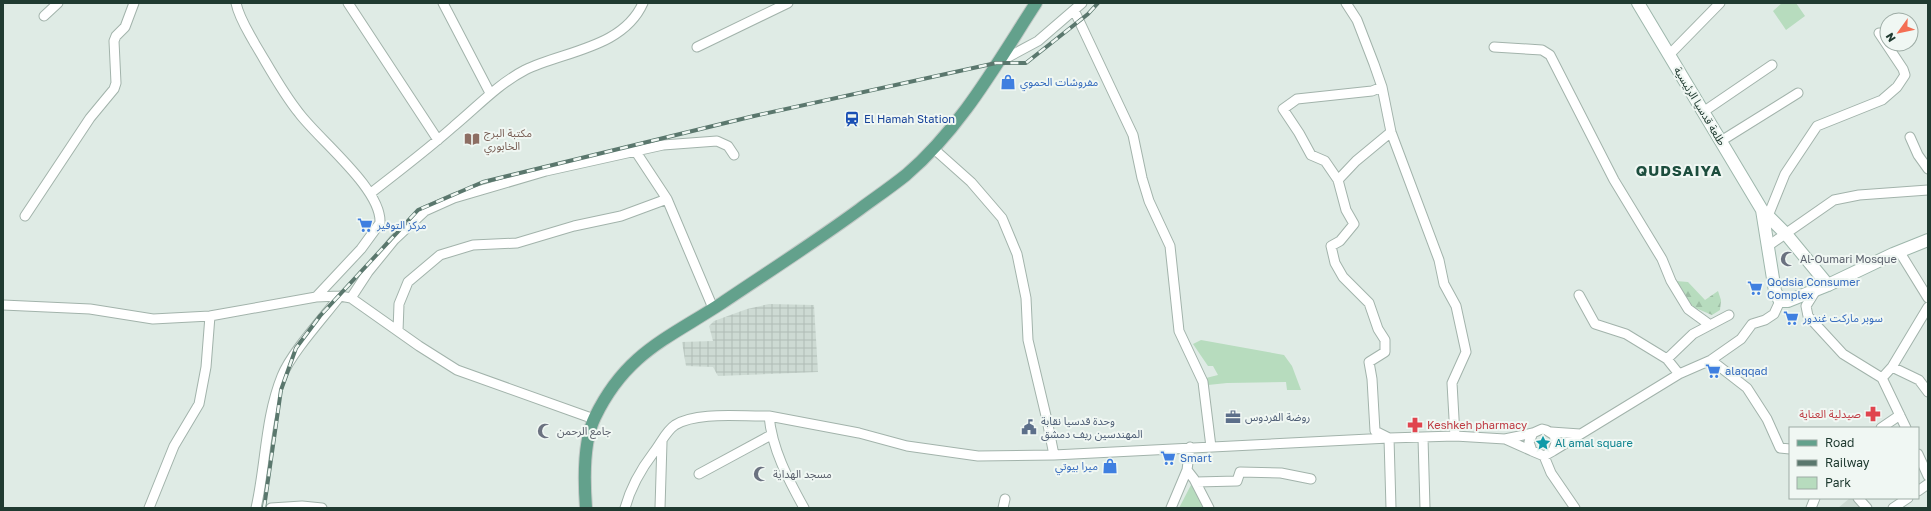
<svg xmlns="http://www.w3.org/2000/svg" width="1931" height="511" font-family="'Golos Text','Noto Sans Arabic',sans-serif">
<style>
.built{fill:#cddad3}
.industrial{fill:url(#industrial-grid)}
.forest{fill:url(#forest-firs)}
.park{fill:#b7dcbe}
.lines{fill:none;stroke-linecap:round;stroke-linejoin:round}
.minor-casing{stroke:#a2b3ab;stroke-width:11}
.secondary-casing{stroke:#9eb7ac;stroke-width:14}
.primary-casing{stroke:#c1c8c5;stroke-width:14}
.minor{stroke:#fff;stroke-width:9}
.secondary{stroke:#fff;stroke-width:12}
.primary{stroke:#63a18c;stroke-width:12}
.rail-casing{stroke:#5a776d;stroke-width:4}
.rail{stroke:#f0f7f3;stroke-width:2.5;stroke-dasharray:8;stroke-linecap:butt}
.labels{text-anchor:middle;stroke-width:4;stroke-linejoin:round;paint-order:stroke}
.shop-label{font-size:11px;fill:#366cbe;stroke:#f0f7f3;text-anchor:start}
.street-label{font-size:11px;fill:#203b31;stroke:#f0f7f3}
.transit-label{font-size:11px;fill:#164399;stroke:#f0f7f3;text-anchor:start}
.education-label{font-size:11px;fill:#785e54;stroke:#f0f7f3;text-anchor:start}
.worship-label{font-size:11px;fill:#5b616d;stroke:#f0f7f3;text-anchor:start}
.health-label{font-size:11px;fill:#be3a42;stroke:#f0f7f3;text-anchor:end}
.service-label{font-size:11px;fill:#4e5e75;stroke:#f0f7f3;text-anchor:start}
.culture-label{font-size:11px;fill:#0d838f;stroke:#f0f7f3;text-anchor:start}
.district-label{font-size:15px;font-weight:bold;letter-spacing:1px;fill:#1c4d3d;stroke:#f0f7f3}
</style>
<defs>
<pattern id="industrial-grid" width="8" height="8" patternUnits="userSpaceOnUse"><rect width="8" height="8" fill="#cddad3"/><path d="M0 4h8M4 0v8" fill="none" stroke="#b0bcb6"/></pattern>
<pattern id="forest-firs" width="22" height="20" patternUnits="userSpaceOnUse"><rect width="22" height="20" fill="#b7dcbe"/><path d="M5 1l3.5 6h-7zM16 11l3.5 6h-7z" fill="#9dbea4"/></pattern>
</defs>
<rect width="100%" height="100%" fill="#dfebe5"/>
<path class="built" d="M1850,498H1853L1862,508H1838Z"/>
<path class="industrial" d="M769,304L814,305L818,372L718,376L713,367L686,366L682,342L713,341L709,326L714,321L747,309Z"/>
<path class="forest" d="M1676,281L1688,282L1705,300L1718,291L1721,300L1720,310L1712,315L1686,304Z"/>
<path class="park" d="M1782,3H1796L1805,16L1786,30L1773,11Z
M1201,340L1284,355L1292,366L1301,390H1287L1286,382L1227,383L1208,385L1206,378L1218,375L1213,366H1208L1193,344Z
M1192,483L1205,508H1179Z"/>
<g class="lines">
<g class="minor-casing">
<path id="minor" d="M348,3L438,140
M443,3L490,93
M1346,3L1357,20L1374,64L1382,87L1391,132L1439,260L1444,284L1456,306L1466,352L1452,383L1455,436
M1074,10L1133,135L1142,178L1149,201L1170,246L1179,331L1203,382L1211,447
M44,16L58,3
M697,47L788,3
M1494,47L1542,50L1550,55L1614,180L1662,259L1671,281L1688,309L1710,325
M1669,55L1720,3
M999,62L1038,41L1082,3
M1382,87L1372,91L1297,99L1283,109L1299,133L1311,155L1325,161L1338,180L1346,210L1354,224L1340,241L1331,246L1335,263L1343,277L1369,303L1378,329L1385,340V352L1369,362L1372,379L1375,431L1389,438L1391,508
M1703,112L1772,65
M1910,137L1918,155L1928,169
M1721,141L1798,93
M934,149L971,182L1002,218L1017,254L1026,298L1028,340L1047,420L1054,455
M636,152L667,199
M1338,180L1356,161L1391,132
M371,193C399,171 427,150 454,126C477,107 498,84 525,70C564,51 623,48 643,3
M25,216L90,118L114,89L116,83L114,41L116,36L125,27L134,3
M1768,216L1785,174L1817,126L1882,100L1897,87L1905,75L1903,69L1879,33
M1768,246L1834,200L1859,195L1928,190
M1899,251L1928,298
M1816,290L1806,306L1808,316L1843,354L1882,378L1906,428
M1579,295L1595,324L1626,334L1667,359L1679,374
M316,297L340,296L351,298L419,346L457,370L594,419
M351,298L368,272L394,240L425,211L454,198L546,171L663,145L717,141L728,146L734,155
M3,305L90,309L153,319L210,316L316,297L361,249L380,223C382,189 319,140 299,113C282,92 269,67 255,44C248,31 239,18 236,3
M398,331L399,304L408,282L440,255L473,245L517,243L574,226L621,216L667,199L713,308
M1667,359L1693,334L1729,315
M1711,360L1747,388L1767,419L1780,448L1790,449
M1892,367L1919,380L1928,392
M1882,378L1892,367L1928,307
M1881,428L1900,415
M1551,432L1580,434
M1423,438L1425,508
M1505,439L1532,451
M1553,451L1679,374L1711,360L1741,339L1752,324L1765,320L1774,314L1780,301
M1918,454L1928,476
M1544,456L1551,473L1575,508
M1187,470L1194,479L1209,508
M699,474L771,435
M1196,482L1237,481L1240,472L1281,473L1311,479
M1918,491L1928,484
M1858,498L1867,508
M149,508L174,446L199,404L206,367L210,316
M256,508C266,464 265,418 282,376C291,353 324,317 340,296
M271,508L302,506L322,508
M625,508C631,486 641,469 654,452C661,443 666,431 675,425C698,411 743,417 769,416
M660,508L662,442
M804,508C788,479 772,449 769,416L859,433L907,446L978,456L1054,455L1389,438L1455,436L1505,439L1533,433L1542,429L1546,430L1554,435L1556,443L1553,451L1544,456L1532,451L1529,442L1533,433
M1003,508L1005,499
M1171,508L1187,470L1190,447
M1811,508L1815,498
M1893,508L1908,498"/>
</g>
<g class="secondary-casing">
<path id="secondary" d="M1638,3L1762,210L1786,234L1828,285
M1762,210L1775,291L1780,301H1788L1828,285L1893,254L1928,240"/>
</g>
<g class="primary-casing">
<path id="primary" d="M586,508C584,481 583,441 595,417C626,353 667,339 722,303C768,272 815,242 860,209C875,198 891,187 906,175C961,128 997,63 1036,3"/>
</g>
<use href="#minor" class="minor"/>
<use href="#secondary" class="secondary"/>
<use href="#primary" class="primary"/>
<g class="rail-casing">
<path id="rail" d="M264,508L281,390L296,348L320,316L418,210L483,182L754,116L996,63H1026L1088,14L1098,3"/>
</g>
<use href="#rail" class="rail"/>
</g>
<defs>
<g id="shop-bare" transform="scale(1.2)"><path d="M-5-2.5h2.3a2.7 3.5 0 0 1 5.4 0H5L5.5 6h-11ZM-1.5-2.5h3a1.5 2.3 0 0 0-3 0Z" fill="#3f7fe0" stroke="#f0f7f3" stroke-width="2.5" paint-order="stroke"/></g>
<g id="station-bare" transform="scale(1.2)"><path d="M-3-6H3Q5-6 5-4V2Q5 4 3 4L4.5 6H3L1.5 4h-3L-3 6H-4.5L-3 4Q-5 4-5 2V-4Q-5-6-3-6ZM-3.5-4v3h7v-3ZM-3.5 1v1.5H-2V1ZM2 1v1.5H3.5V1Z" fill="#1a4fb4" stroke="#f0f7f3" stroke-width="2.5" paint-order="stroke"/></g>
<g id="library-bare" transform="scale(1.2)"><path d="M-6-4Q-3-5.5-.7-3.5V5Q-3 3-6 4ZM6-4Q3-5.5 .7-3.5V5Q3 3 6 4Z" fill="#8d6e63" stroke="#f0f7f3" stroke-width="2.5" paint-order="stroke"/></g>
<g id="supermarket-bare" transform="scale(1.2)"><path d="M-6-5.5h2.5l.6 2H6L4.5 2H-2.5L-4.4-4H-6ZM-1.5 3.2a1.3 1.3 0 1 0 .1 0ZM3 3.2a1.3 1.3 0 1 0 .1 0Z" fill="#3f7fe0" stroke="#f0f7f3" stroke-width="2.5" paint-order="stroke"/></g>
<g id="mosque-bare" transform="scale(1.2)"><path d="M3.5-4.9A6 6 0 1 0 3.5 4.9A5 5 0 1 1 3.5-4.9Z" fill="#6b7280" stroke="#f0f7f3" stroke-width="2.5" paint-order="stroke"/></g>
<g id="pharmacy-bare" transform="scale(1.2)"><path d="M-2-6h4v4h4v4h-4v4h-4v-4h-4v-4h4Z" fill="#e0444e" stroke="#f0f7f3" stroke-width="2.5" paint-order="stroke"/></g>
<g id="office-bare" transform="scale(1.2)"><path d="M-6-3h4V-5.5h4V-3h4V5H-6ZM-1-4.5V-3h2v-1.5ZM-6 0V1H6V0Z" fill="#5c6f8a" stroke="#f0f7f3" stroke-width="2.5" paint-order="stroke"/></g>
<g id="civic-bare" transform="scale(1.2)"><path d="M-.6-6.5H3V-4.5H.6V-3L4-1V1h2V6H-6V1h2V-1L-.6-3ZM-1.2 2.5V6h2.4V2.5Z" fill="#5c6f8a" stroke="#f0f7f3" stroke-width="2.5" paint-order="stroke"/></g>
<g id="sight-bare" transform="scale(1.2)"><path d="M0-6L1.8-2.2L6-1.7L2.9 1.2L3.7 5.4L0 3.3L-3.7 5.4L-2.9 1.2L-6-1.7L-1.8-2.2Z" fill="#0f9aa8" stroke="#f0f7f3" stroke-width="2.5" paint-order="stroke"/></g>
</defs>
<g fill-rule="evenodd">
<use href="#shop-bare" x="1008" y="82"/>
<use href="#station-bare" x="852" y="119"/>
<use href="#library-bare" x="472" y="139"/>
<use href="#supermarket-bare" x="365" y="225"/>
<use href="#mosque-bare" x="1788" y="259"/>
<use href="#supermarket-bare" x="1755" y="288"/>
<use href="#supermarket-bare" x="1791" y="318"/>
<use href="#supermarket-bare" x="1713" y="371"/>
<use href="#pharmacy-bare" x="1873" y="414"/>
<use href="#office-bare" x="1233" y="417"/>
<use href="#pharmacy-bare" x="1415" y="425"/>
<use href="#civic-bare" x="1029" y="427"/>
<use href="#mosque-bare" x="545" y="431"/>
<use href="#sight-bare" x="1543" y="443"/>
<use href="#supermarket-bare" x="1168" y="458"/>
<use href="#shop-bare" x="1110" y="466"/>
<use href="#mosque-bare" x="761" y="474"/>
</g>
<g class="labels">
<g class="shop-label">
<text x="1020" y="86">مفروشات الحموي</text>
<text x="377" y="229">مركز التوفير</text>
<text x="1767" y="286">Qodsia Consumer<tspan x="1767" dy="13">Complex</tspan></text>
<text x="1803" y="322">سوبر ماركت غندور</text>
<text x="1725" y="375">alaqqad</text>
<text x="1180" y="462">Smart</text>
<text x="1098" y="470" text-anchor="end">ميرا بيوتي</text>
</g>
<g class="street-label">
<text transform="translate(1700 106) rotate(59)" y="4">طلعة قدسيا الرئيسية</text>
</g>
<g class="transit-label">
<text x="864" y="123">El Hamah Station</text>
</g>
<g class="education-label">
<text x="484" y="137">مكتبة البرج<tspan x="484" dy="13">الخابوري</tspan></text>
</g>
<g class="worship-label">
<text x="1800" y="263">Al-Oumari Mosque</text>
<text x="557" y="435">جامع الرحمن</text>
<text x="773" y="478">مسجد الهداية</text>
</g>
<g class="health-label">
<text x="1861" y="418">صيدلية العناية</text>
<text x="1427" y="429" text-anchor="start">Keshkeh pharmacy</text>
</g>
<g class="service-label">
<text x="1245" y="421">روضة الفردوس</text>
<text x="1041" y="425">وحدة قدسيا نقابة<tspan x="1041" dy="13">المهندسين ريف دمشق</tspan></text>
</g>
<g class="culture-label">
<text x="1555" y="447">Al amal square</text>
</g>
<g class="district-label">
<text x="1679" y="176">QUDSAIYA</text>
</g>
</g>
<rect width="1931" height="511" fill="none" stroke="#203b31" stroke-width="8"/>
<rect x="1789" y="427" width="130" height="72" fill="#f0f7f3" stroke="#9daca5"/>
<rect x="1797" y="440" width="20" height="6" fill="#63a18c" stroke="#9daca5"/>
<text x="1825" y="447" font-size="12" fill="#203b31">Road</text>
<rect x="1797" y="460" width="20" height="6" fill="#5a776d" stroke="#9daca5"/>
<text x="1825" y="467" font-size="12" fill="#203b31">Railway</text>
<rect x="1797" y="477" width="20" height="12" fill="#b7dcbe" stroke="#9daca5"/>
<text x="1825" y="487" font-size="12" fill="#203b31">Park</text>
<g transform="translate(1899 32) rotate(237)"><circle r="19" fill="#f0f7f3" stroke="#9daca5"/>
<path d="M0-3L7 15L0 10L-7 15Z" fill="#f46f54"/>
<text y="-6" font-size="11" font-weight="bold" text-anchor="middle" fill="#203b31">N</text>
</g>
</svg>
